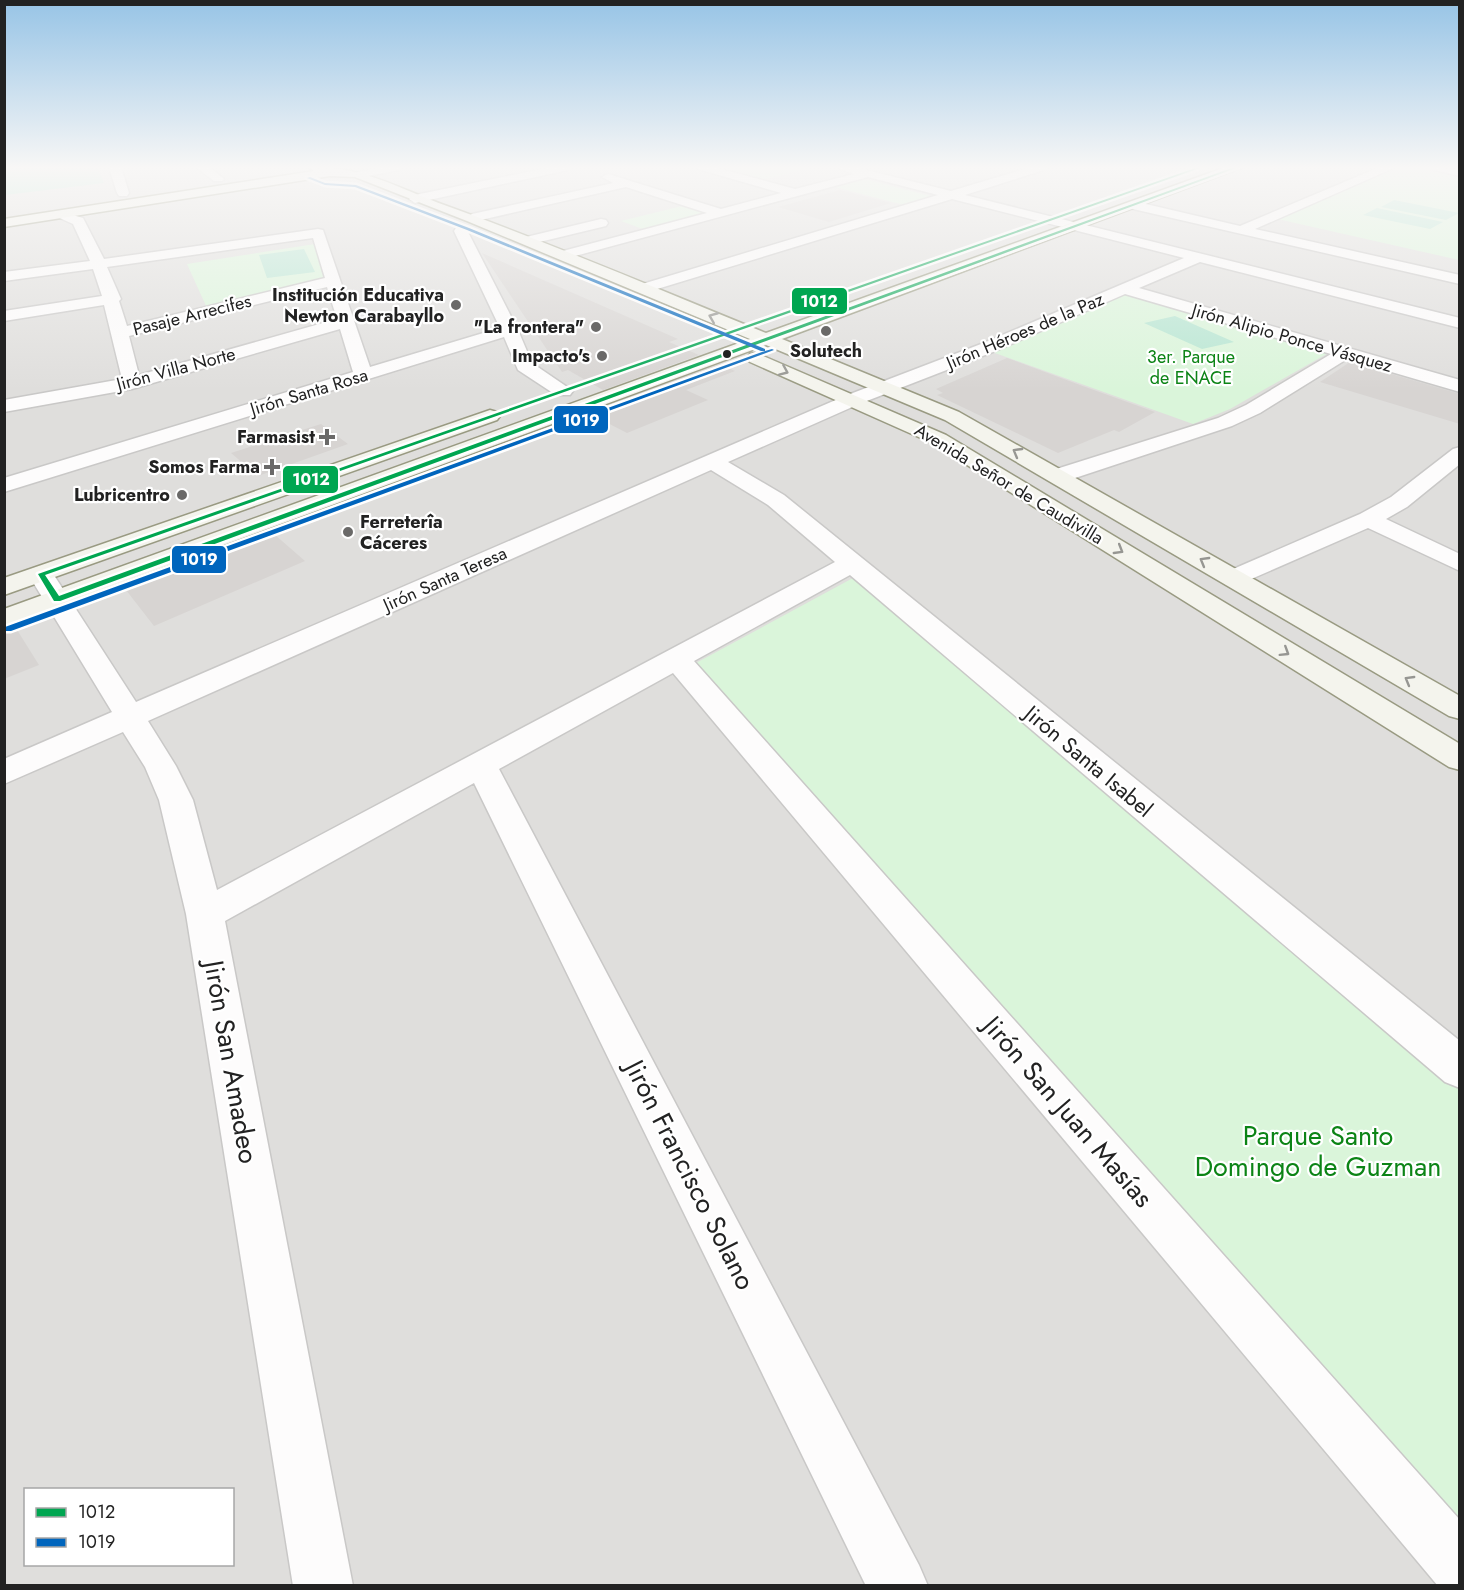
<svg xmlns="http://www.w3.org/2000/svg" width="1464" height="1590" font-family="Jost,sans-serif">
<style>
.residential{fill:#dfdedc;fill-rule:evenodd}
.park{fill:#daf5da}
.pitch{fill:#b7e6d2}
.building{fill:#d7d4d2}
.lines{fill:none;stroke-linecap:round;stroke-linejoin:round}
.street-casing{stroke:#c9c8c7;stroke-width:3}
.secondary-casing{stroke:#999a82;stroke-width:3}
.street{fill:#fdfcfc;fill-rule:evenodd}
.secondary{fill:#f4f4ed;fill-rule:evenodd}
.bus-1-casing{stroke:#fff;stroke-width:5}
.bus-2-casing{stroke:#fff;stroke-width:5}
.bus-1{fill:#00a651;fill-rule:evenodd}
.bus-2{fill:#0065bd;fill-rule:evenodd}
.oneway{stroke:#969692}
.poi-dot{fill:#6a6968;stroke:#fff;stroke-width:2}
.bus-dot{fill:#222;stroke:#fff;stroke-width:2}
.labels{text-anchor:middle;stroke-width:4.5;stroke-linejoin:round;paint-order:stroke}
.far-poi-label{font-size:18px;font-weight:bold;fill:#222;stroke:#fff;text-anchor:end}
.far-street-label{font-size:18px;fill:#222;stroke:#fff}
.far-park-label{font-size:18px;fill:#0c8416;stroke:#fff}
.street-label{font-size:22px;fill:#222;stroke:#fff}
.near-street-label{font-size:27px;fill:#222;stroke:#fff}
.near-park-label{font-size:27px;fill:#0c8416;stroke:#fff}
.line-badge{stroke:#fff;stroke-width:2}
.badge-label{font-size:16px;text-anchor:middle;font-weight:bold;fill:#fff}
</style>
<rect width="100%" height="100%" fill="#f0eeeb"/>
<path class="residential" d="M5,167H1459V1585L5,1586ZM26,1490H232V1564H26Z"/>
<path class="park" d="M711,167H815L758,181Z
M1398,167H1430L1459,174V260L1273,218Z
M861,178L934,197L904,205L831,186Z
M686,205L713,214L648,231L621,221Z
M315,244L325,280L207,308L187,264Z
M1126,293L1330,352L1230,409L1193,424L992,352Z
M853,578L1459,1086V1527L696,663Z"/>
<path class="pitch" d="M4,167H97L104,183L5,195Z
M1394,200L1459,213L1446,220L1381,207Z
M1377,208L1443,222L1430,229L1363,215Z
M304,249L315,272L267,278L259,255Z
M1175,316L1234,342L1202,349L1144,323Z"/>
<path class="building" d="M840,190L891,203L829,222L778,207Z
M482,253L678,339L669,342L699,355L603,390L568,370L562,372Z
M1007,358L1080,385L1155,412L1119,432L1114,430L1058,453L937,395L943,393L936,389Z
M1350,362L1460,394V424L1320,382Z
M720,364L735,371L686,390L708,400L627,433L594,416L627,403L622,400Z
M321,424L348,444L258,476L231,453Z
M274,534L305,561L154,626L126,590Z
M14,625L39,665L4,679V628Z"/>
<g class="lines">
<g class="street-casing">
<path id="street" d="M109,167H121L129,193L127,196H119L117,193Z
M196,167H209L224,179L222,181H214Z
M382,167H405L399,170L358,178L352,175L354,173Z
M552,167H574L568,170L415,203L409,199L415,195Z
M696,167H714L795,189L854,174L835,167H854L951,191L1031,167H1049L1047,169L965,195L1460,318V328L1200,262L1139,288L1460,380V392L1347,359L1260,413L1232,426L1066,481L1058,483L1050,481L1047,476L1050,471L1218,418L1246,405L1331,354L1125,294L993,352L859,404L728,462L784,495L1460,1041V1088L1445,1082L850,575L694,661L1460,1520V1586H1438L673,673L499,769L919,1565L928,1586H866L474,783L225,921L353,1586H293L186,914L159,800L145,767L123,732L4,784V759L112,712L28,574L32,569L41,566L50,569L136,702L845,396L981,344L1184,258L952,199L644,293L636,288L639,285L938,195L868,177L564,259L557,255L559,252L707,213L626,187L472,222L465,218L472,214L613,183L602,177L608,174L721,209L781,193L698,169ZM711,470L768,505L835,562L217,890L193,800L176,766L148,721Z
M1380,167H1396L1255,229L1460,275V284L1133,209L1127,205L1133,201L1240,226Z
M1428,167L1460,169V176L1430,169Z
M59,211L83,218L104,259L318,229L323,230L370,367L500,328L454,231L456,228H466L518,330L532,363L573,391L570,395H556L518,370L504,337L4,492V478L353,372L340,329L132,389L4,412V400L122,379L104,305L4,321V311L102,296L93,269L4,281V272L90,261L73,224L53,215ZM313,238L325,278L127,326L119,301L121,299L107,267ZM327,287L337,319L139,375L129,336Z
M601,219L606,220L608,223L606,226L527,245L520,241L522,238Z
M1460,447V464L1407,507L1386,519L1460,554V571L1368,528L1242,583L1233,586L1224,583L1220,578L1224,573L1360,514L1391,497L1453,449Z"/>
</g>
<g class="secondary-casing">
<path id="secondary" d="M308,167C364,166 397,188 447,206C555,245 660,290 766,333L1226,167H1243L782,339L959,412L1460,696V719L1449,716L945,420L766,345L4,626V609L750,339L467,221L355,177L330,176L4,227V219L314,171Z
M756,353L946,435L1460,744V770L1449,767L932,443L750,362L747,358L750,354Z
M490,410L497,412L500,416L497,420L4,595V578Z"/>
</g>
<use href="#street" class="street"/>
<use href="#secondary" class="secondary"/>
<g class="bus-1-casing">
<path id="bus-1" d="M1198,167H1203L45,575L59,596L1234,167H1239L60,601H54L38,574Z"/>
</g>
<g class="bus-2-casing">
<path id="bus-2" d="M310,177L325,183L356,185L469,228L765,349V351L772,349L774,350L11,631H5V627L765,351H761L467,230L355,187L325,185L307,178Z"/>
</g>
<use href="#bus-1" class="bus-1"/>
<use href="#bus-2" class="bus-2"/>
</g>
<defs><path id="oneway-chevron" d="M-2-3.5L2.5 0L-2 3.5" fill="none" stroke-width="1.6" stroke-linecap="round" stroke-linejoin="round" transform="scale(1.5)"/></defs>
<g class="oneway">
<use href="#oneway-chevron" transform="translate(713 317) rotate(-158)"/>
<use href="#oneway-chevron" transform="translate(784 371) rotate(23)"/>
<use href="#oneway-chevron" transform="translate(1017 452) rotate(-150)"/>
<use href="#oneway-chevron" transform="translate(1119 550) rotate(31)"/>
<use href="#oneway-chevron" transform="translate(1204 561) rotate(-150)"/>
<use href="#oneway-chevron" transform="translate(1285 652) rotate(32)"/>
<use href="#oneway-chevron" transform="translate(1409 680) rotate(-150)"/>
</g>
<linearGradient id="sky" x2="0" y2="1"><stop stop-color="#97c4e6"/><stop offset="0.43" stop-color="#f8f7f6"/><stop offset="1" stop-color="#f8f7f6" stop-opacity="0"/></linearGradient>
<rect width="1464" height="390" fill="url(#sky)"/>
<g class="poi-dot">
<circle cx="456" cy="305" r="6"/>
<circle cx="596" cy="327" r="6"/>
<circle cx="826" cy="331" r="6"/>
<circle cx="602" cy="356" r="6"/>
<path d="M324 428h6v6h6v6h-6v6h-6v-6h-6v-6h6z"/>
<path d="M269 458h6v6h6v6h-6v6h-6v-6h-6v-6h6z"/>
<circle cx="182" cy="495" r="6"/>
<circle cx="348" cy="532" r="6"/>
</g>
<circle class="bus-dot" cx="727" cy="354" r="5"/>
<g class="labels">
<g class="far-poi-label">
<text x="444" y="301">Institución Educativa<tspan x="444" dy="21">Newton Carabayllo</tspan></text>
<text x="584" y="333">"La frontera"</text>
<text x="826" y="357" text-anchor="middle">Solutech</text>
<text x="590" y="362">Impacto's</text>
<text x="315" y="443">Farmasist</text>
<text x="260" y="473">Somos Farma</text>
<text x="170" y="501">Lubricentro</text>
<text x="360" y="528" text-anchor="start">Ferreterîa<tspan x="360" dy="21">Cáceres</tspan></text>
</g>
<g class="far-street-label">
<text transform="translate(192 315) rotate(-14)" y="6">Pasaje Arrecifes</text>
<text transform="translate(1025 331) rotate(-23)" y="6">Jirón Héroes de la Paz</text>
<text transform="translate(1292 338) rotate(16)" y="6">Jirón Alipio Ponce Vásquez</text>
<text transform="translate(176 369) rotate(-15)" y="6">Jirón Villa Norte</text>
<text transform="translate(309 392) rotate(-17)" y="6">Jirón Santa Rosa</text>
<text transform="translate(1009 484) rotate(31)" y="6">Avenida Señor de Caudivilla</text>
<text transform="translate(445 579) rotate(-24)" y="6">Jirón Santa Teresa</text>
</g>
<g class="far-park-label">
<text x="1191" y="363">3er. Parque<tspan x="1191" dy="21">de ENACE</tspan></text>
</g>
<g class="street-label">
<text transform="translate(1089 761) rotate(40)" y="8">Jirón Santa Isabel</text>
</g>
<g class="near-street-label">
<text transform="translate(231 1062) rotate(80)" y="9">Jirón San Amadeo</text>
<text transform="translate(1068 1112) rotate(49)" y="9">Jirón San Juan Masías</text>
<text transform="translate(690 1175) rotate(63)" y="9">Jirón Francisco Solano</text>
</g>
<g class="near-park-label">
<text x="1318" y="1145">Parque Santo<tspan x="1318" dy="31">Domingo de Guzman</tspan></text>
</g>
</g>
<g class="line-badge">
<rect x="791" y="287" width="57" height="28" rx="6" fill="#00a651"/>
<rect x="553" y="405" width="56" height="29" rx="6" fill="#0065bd"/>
<rect x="282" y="465" width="57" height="29" rx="6" fill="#00a651"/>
<rect x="171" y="545" width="56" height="29" rx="6" fill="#0065bd"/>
</g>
<g class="badge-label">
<text x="819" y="307">1012</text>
<text x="581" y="426">1019</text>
<text x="311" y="485">1012</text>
<text x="199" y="565">1019</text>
</g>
<rect width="1464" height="1590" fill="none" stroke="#222222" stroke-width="12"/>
<rect x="24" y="1488" width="210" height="78" fill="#ffffff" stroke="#a7a7a7" stroke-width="1.5"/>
<rect x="36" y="1508" width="30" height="9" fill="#00a651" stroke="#a7a7a7" stroke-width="1.5"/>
<text x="78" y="1518" font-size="18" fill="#222222">1012</text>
<rect x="36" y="1538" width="30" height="9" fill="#0065bd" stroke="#a7a7a7" stroke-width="1.5"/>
<text x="78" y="1548" font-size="18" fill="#222222">1019</text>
</svg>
